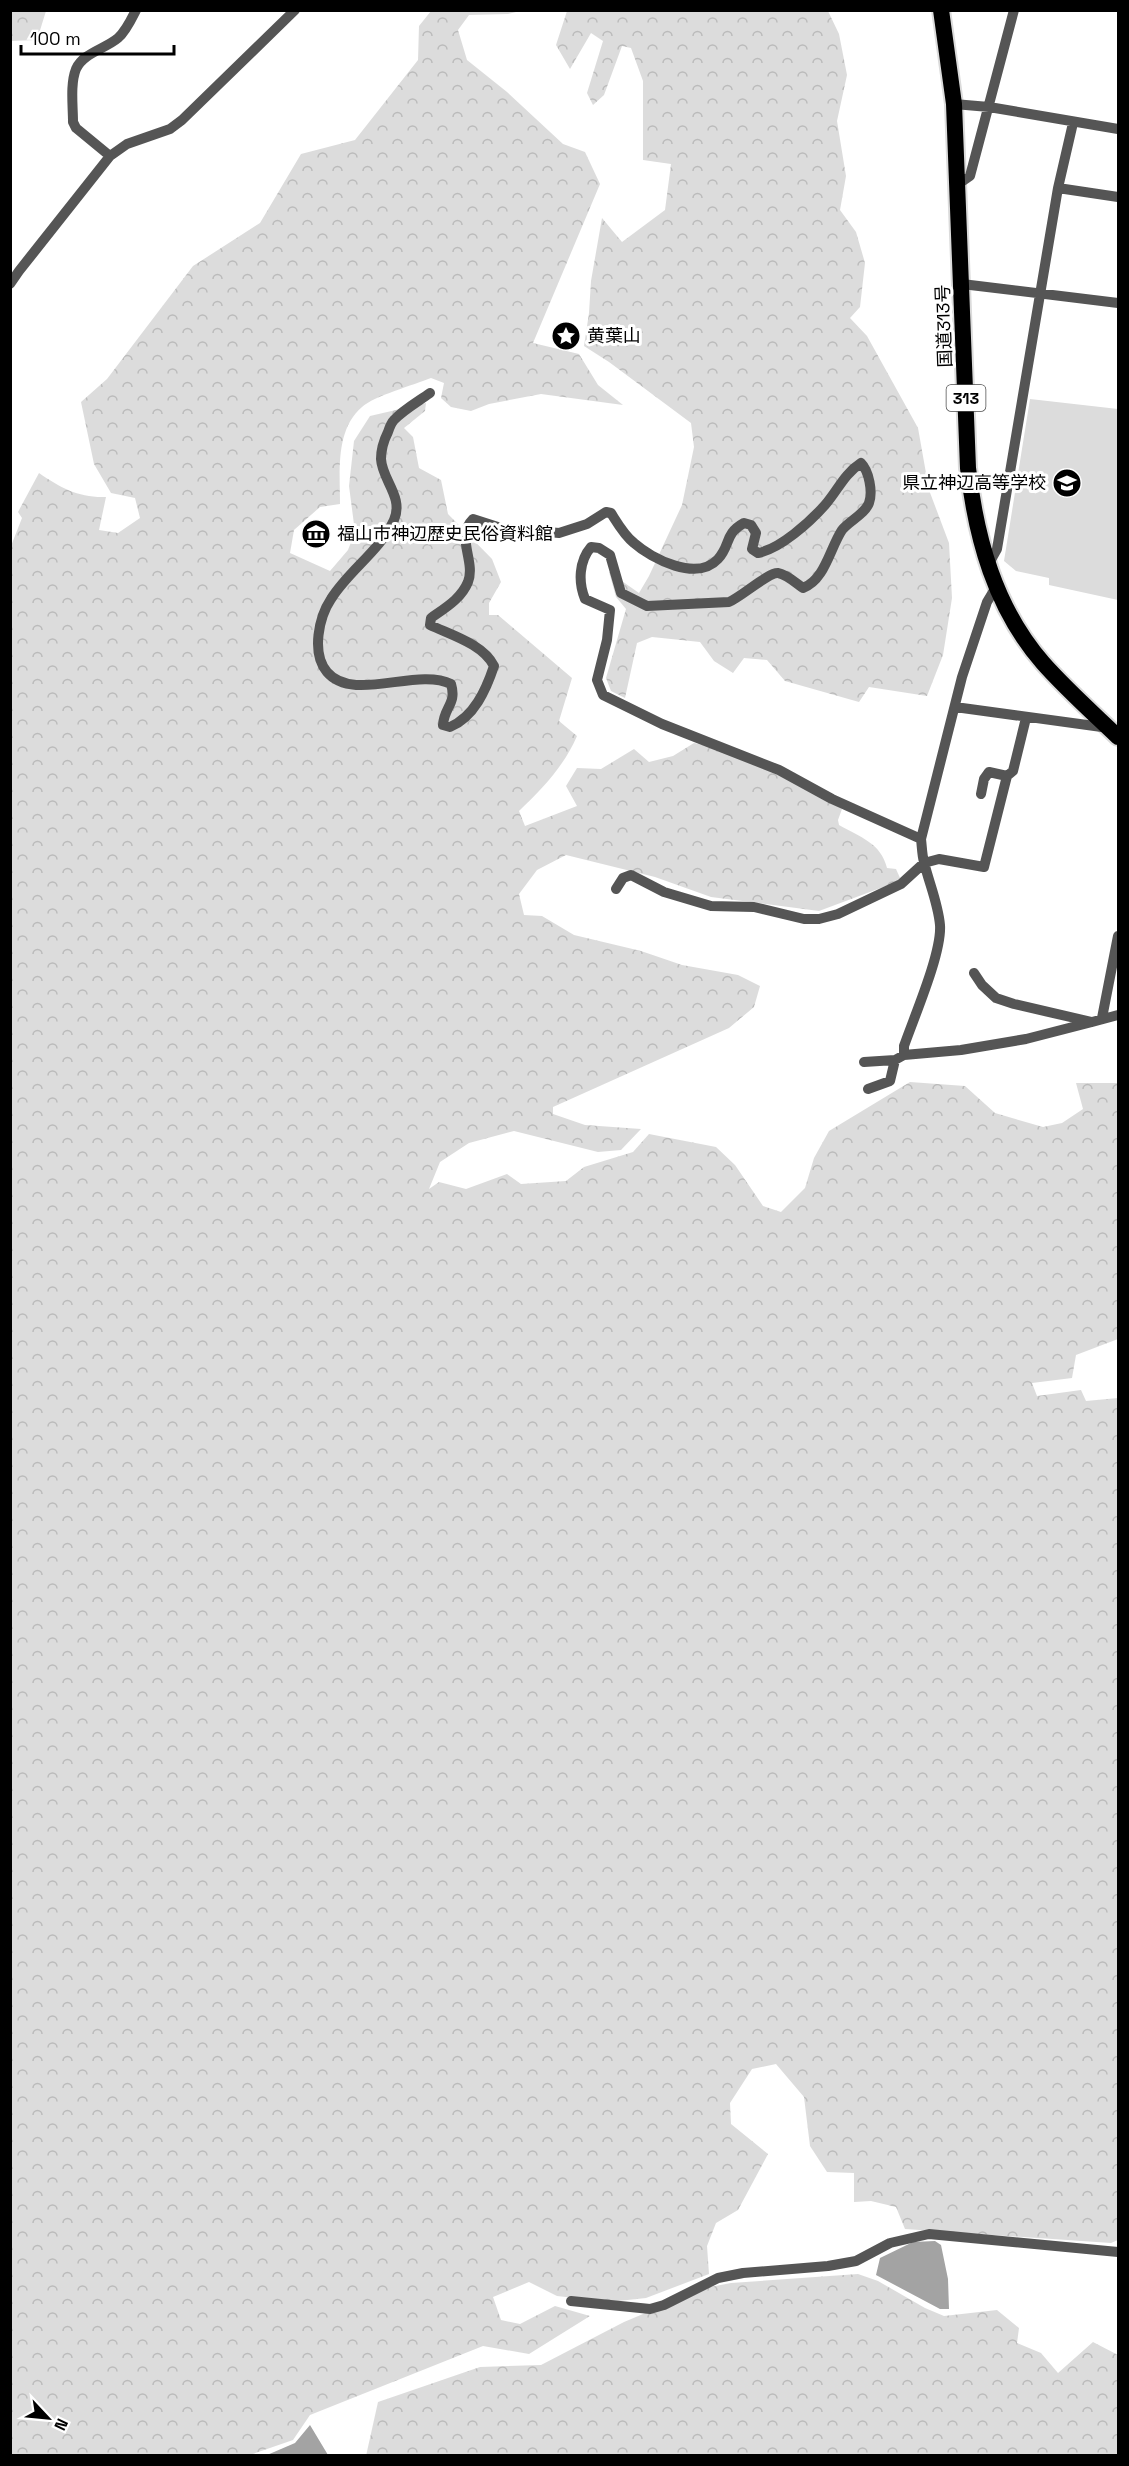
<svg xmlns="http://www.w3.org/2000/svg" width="1129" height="2466" font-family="'Space Grotesk','Noto Sans JP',sans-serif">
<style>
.forest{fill:url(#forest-crowns)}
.pitch{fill:#dcdcdc}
.water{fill:#a3a3a3}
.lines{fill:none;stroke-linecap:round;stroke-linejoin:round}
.highway-casing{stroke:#dbdbdb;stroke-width:20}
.minor{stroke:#555;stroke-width:10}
.highway{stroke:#000;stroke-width:16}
.labels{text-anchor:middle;stroke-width:6;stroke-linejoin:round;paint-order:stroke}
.shield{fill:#fff;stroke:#4c4c4c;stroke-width:1.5}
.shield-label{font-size:16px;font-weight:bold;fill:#000}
.street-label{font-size:18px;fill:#000;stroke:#fff}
.poi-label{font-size:18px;fill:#000;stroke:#fff;text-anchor:start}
</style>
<defs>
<pattern id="forest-crowns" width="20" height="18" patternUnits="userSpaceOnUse" patternTransform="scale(1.5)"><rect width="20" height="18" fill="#dcdcdc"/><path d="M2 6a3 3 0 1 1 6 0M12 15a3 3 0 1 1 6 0" fill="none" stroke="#bbb"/></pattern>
</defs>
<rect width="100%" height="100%" fill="#fff"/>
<path class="forest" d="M11,10L46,11L37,40L11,41Z
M431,11H520L508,14L469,15L458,30L467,60L507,92L563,144L585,152L600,184L533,343L579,354L598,385L623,405L541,394L489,404L471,411L451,407L441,398L444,383L431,378C414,385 374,396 362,407C335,430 340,472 340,504L320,507L294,530L290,553L330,571L348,550L355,532L349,486L354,441L370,416L426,403L425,411L404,428L413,437L419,468L441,480L448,514L492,559L501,582L489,603V615H498L572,678L559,721L577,736C564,766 543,788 519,811L525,826L577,806L566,786L577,768L601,769L634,749L649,762L673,756L694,743C747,754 795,784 842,809L838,820L839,825C860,837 881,843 887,868L896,869L900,878L894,883L819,911L711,897L655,877L566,855L537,870L519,894L524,915L542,916L574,935L641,951L682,965L738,975L760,986L754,1007L729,1028L553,1107V1114L585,1125L641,1129L621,1150L598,1152L514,1131L469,1143L440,1162L429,1189L439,1182L466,1189L507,1174L521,1184L566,1181L584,1167L633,1152L649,1134L716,1147L735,1165L763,1206L781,1212L805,1188L814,1158L829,1131L910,1082L965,1086L995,1113L1043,1127L1062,1123L1083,1109L1076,1083H1117L1118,1079V1339L1076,1355L1072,1378L1032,1383L1037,1396L1081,1390L1086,1401L1118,1398V2240L1111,2243L905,2229L896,2207L871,2201L854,2202V2173L827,2172L810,2146L804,2097L776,2064L752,2069L730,2103L731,2124L768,2154L738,2210L716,2223L707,2246L709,2274L646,2298L609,2302L557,2296L529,2282L493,2297L501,2320L520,2324L555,2306L590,2316L529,2354L483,2346L310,2415L293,2440L250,2455L11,2456V546L22,518L18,512L39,473C61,488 79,498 106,497L99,530L118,533L140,518L135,498L111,493L94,464L81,402L107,379L193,266L260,223L301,154L355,140L418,60L419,26Z
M567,11H828L839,34L847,75L837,121L846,176L840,210L856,232L865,263L860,307L850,318L867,336L918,428L929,490L949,543L952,598L943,655L927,696L869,687L859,702L785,681L767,660L744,658L733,673L714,661L700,642L652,637L637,643L625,698L611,691L606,678L626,609L616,597L609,572L639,593L649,576L682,505L694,447L691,423L609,362L584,346L589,313L591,281L602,218L622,242L665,210L671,164L643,160V81L631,48L622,46L604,95L593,105L587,93L603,41L591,33L570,69L556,45Z
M858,2274L878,2281L925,2308L944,2316L997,2310L1019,2328L1017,2343L1041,2353L1058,2373L1093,2342L1118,2355V2455L366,2456L378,2402L480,2367L541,2365L624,2322L705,2288L731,2283Z"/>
<path class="pitch" d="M1030,399L1118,409V600L1049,585V578L1016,571L1004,561Z"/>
<path class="water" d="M935,2241L941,2245L948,2279L949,2309H940L876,2275L880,2258L913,2242Z
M310,2425L328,2455H267L295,2443Z"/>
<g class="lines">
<g class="highway-casing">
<path id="highway" d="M941,10L954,104L968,468C976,538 995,608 1043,663C1066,689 1093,713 1118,737"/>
</g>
<path class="minor" d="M954,104L989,107L1118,129
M110,156L76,128L73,122C73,106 70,84 76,69C83,53 105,49 118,38C126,31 131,20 136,10
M957,185L970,176L1014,10
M1058,188L1118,197
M10,284L19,271L110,156L127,144L170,129L182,120L295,10
M962,284L1118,303
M430,393C419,401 403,410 394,420C391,423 389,429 388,432C384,440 381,451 381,459C382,480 404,497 394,520C380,551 349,570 331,599C319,617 311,653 327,672C353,703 417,667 451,684C457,704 444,707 443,725L450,727C474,717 486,690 494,666C483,644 451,635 430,625L431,618C445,608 461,599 468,582C476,561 455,537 473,519L501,528L559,533L587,524L606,512L611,513C618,524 624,535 634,543C652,559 697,582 718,559C731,545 724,534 744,523L751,525L756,533L752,549L758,553C780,549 810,522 825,505C838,490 844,474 861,463C869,471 873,492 869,503C865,514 849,521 842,530C830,548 825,580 803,588C796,583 786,574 778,573C769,572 741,597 729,602L647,606L621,593L610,555L599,548L591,547C579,561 578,582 585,599L610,610L607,640L597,680L603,695L662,724L779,770L832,799L921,839
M988,565L997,549L1058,188L1073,123
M955,707L1109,728
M981,794L984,779L989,772L1007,776L1013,771L1026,718
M616,889L623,878L631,875L664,892L711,906L754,907L804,919H819L838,914L901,884L924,863L939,859L984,867L1007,776
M974,973L982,985L996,998L1014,1004L1092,1022L1118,1015
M1102,1018L1118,936
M904,1055V1046C914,1017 942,953 940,925C938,903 929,883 924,862C922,855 922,847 921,839L962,677L987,602L996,587
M864,1062L895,1060L904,1055L961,1050L1026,1039L1092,1022
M868,1089L890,1081L895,1060
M571,2301L650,2309L664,2305L718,2278L743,2273L828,2266L856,2261L890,2243L929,2234L1118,2252"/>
<use href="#highway" class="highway"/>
</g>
<defs>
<g id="sight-disc" transform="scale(1.5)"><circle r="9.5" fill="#000" stroke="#fff"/><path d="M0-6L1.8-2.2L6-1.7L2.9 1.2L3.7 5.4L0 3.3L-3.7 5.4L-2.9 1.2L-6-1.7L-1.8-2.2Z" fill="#fff"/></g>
<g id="school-disc" transform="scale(1.5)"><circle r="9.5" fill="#000" stroke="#fff"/><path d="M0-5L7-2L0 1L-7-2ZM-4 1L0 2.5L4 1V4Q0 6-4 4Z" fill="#fff"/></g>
<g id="museum-disc" transform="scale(1.5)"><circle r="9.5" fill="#000" stroke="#fff"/><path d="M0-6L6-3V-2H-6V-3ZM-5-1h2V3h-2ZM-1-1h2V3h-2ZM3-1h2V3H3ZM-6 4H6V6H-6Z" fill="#fff"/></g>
</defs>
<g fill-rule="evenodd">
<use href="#sight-disc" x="566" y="336"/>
<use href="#school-disc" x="1067" y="483"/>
<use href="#museum-disc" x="316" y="534"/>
</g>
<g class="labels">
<rect class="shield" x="946.5" y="385" width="39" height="26" rx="4.5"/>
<g class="shield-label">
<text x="966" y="404">313</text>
</g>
<g class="street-label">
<text transform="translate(944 326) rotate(-92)" y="6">国道313号</text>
</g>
<g class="poi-label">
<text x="587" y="342">黄葉山</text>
<text x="1046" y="489" text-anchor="end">県立神辺高等学校</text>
<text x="337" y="540">福山市神辺歴史民俗資料館</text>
</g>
</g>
<rect width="1129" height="2466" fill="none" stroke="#000000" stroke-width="24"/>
<g transform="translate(48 2418) rotate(116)" stroke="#ffffff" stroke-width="4.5" paint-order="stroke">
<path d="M0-4.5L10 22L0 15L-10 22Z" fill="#000000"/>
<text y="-9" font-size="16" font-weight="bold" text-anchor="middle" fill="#000000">N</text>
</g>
<path d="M21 45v9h153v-9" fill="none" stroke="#000000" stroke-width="3"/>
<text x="30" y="45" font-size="18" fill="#000000" stroke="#ffffff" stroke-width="4.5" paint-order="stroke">100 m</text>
</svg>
